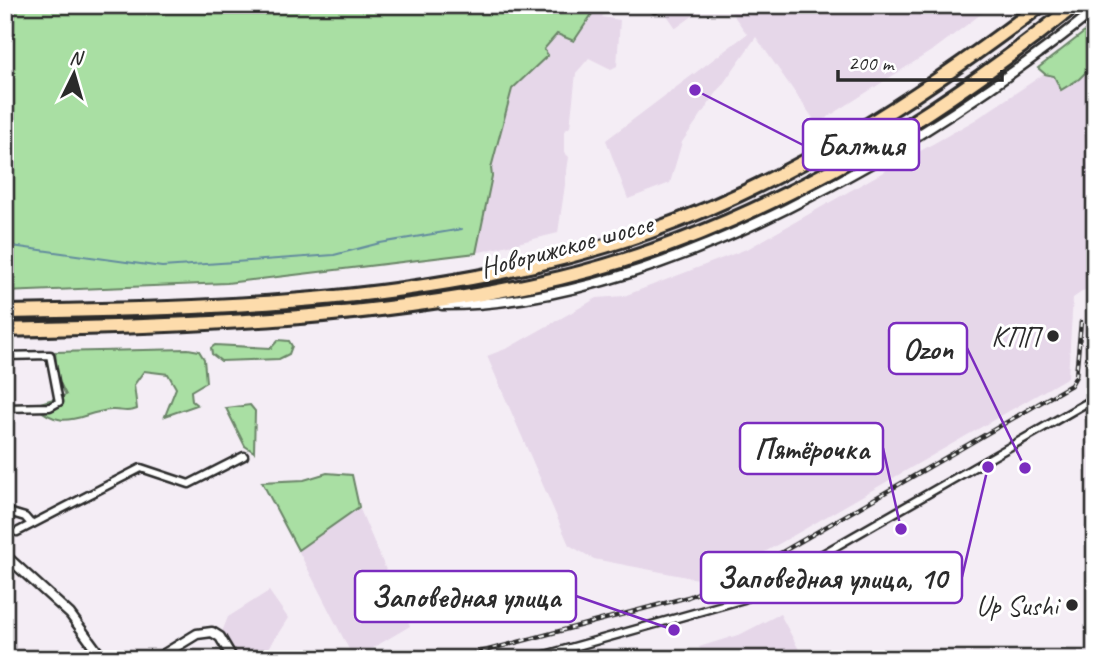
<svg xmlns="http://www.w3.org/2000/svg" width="1100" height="664" font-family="Caveat,sans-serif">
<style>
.built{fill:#e6d7e9}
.green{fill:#a9dfa3;stroke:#6a8567;stroke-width:2}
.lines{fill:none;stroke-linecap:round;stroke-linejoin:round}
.stream{stroke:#638c9e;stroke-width:2}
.minor-casing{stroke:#2b2b2b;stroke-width:11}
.tertiary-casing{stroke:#2b2b2b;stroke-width:13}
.motorway-casing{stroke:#2b2b2b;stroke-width:18}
.minor{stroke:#fff;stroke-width:6}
.tertiary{stroke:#fff;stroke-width:8}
.motorway{stroke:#fddcac;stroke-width:12}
.rail-casing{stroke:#2b2b2b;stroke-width:4.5}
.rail{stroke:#fff;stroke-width:2;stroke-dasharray:5;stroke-linecap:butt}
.poi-dot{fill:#2b2b2b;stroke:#fff;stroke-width:2.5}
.labels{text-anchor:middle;stroke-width:6;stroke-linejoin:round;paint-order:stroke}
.street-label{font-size:28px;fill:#2b2b2b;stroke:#fff}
.poi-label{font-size:28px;fill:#2b2b2b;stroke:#fff;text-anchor:end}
.leader{fill:none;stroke:#7b2cbf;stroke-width:2.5}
.callout-dot{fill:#7b2cbf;stroke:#fff;stroke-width:2.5}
.callout{fill:#fff;stroke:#7b2cbf;stroke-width:2.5}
.callout-label{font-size:30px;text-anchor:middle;font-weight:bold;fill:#2b2b2b}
</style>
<rect width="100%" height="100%" fill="#f4edf5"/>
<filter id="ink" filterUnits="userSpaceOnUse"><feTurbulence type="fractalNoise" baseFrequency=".0143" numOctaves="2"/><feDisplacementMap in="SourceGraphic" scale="14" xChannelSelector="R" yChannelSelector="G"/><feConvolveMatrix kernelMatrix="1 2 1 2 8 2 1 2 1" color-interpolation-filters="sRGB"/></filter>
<g filter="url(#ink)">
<path class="built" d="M598,5H610L602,17L620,20L617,66L611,69L589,58L576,73L570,127L564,131V152L569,157L558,233L476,253L492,176L491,168L512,89L548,56L544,49L557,34L574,41Z
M660,5H708L676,28Z
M726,5H993L936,48L817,124L756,37L682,142L670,183L628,199L606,140L747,34Z
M1095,40V283L1073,298L1068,377L713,582L594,559L569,545L487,356L508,348L597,298L624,296L749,248L975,120Z
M359,507L410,626L354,659L298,550Z
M269,591L288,618L262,659H239L222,632L228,617Z
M780,614L804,659H706L699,647L741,634Z"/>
<path class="green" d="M5,5H598L574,41L557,34L544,49L548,55L512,89L491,168L492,176L476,253L227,283L5,292Z
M1095,24V63L1079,79L1061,90L1054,76L1045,74L1038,68Z
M278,340L289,341L292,346L289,354L279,359L221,361L212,354L211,348L215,345L271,348Z
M188,349L199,351L204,359L206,382L191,391L192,401L197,405L165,416L176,388L168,374L144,371L134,385L137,409C126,414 122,409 111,410C80,412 65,434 34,405L66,395L58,379L55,352Z
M250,405L255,411L254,452L245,446L226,408Z
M327,473L352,475L359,507L298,550L262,482L304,480Z"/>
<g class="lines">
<path class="stream" d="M5,245L162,267L334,255L380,243L462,229"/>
<g class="minor-casing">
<path id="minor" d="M655,9L657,5
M5,356L50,355L59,402L50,407L5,408
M5,427V429
M5,511L25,517L31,524
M17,532L141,468L189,484L244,456
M5,537L9,535
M531,659L744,599L1095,398"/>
</g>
<g class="tertiary-casing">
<path id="tertiary" d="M442,305C660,306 930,143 1095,10
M5,555L70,614L103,659
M156,659L197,634L212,632L220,637L233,659"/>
</g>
<g class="motorway-casing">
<path id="motorway" d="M5,312C220,308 443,304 648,232C792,181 920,97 1041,5
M5,330C191,325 378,321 560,278C751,232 923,127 1075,5"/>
</g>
<use href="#minor" class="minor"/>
<use href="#tertiary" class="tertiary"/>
<use href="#motorway" class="motorway"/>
<g class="rail-casing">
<path id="rail" d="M454,659L688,597L739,577L1071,385L1076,376L1081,322"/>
</g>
<use href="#rail" class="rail"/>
</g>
</g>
<g class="poi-dot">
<circle cx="1053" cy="336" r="7"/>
<circle cx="1072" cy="605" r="7"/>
</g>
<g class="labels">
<g class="street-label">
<text transform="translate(566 245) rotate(-15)" y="10">Новорижское шоссе</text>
</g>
<g class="poi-label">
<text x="1039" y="346">КПП</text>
<text x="1058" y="615">Up Sushi</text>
</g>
</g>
<path class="leader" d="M695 90L803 145M1025 468L967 348M901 529L883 448M988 467L962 577M674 630L576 596"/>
<g class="callout-dot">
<circle cx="695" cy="90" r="7"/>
<circle cx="1025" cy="468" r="7"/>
<circle cx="901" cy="529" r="7"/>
<circle cx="988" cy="467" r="7"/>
<circle cx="674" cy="630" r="7"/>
</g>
<g class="callout">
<rect x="803" y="119" width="116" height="51" rx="7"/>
<rect x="889" y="323" width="78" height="51" rx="7"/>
<rect x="740" y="423" width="143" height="51" rx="7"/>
<rect x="701" y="552" width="261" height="51" rx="7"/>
<rect x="355" y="571" width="221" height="51" rx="7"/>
</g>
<g class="callout-label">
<text x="861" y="155">Балтия</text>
<text x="928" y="359">Ozon</text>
<text x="812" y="459">Пятёрочка</text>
<text x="832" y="588">Заповедная улица, 10</text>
<text x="466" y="607">Заповедная улица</text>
</g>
<rect width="1100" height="664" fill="none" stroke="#fff" stroke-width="28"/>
<rect x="14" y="14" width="1072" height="636" fill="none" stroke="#2b2b2b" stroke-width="2.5" filter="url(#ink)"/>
<g transform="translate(74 74) rotate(5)" stroke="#ffffff" stroke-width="5" paint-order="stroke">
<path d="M0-5L12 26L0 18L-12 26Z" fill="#2b2b2b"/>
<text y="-10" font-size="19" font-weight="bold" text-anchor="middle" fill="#2b2b2b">N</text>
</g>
<path d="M838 70v10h164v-10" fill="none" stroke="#2b2b2b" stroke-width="3.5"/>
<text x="848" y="70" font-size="21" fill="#2b2b2b" stroke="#ffffff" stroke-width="5" paint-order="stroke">200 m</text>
</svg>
